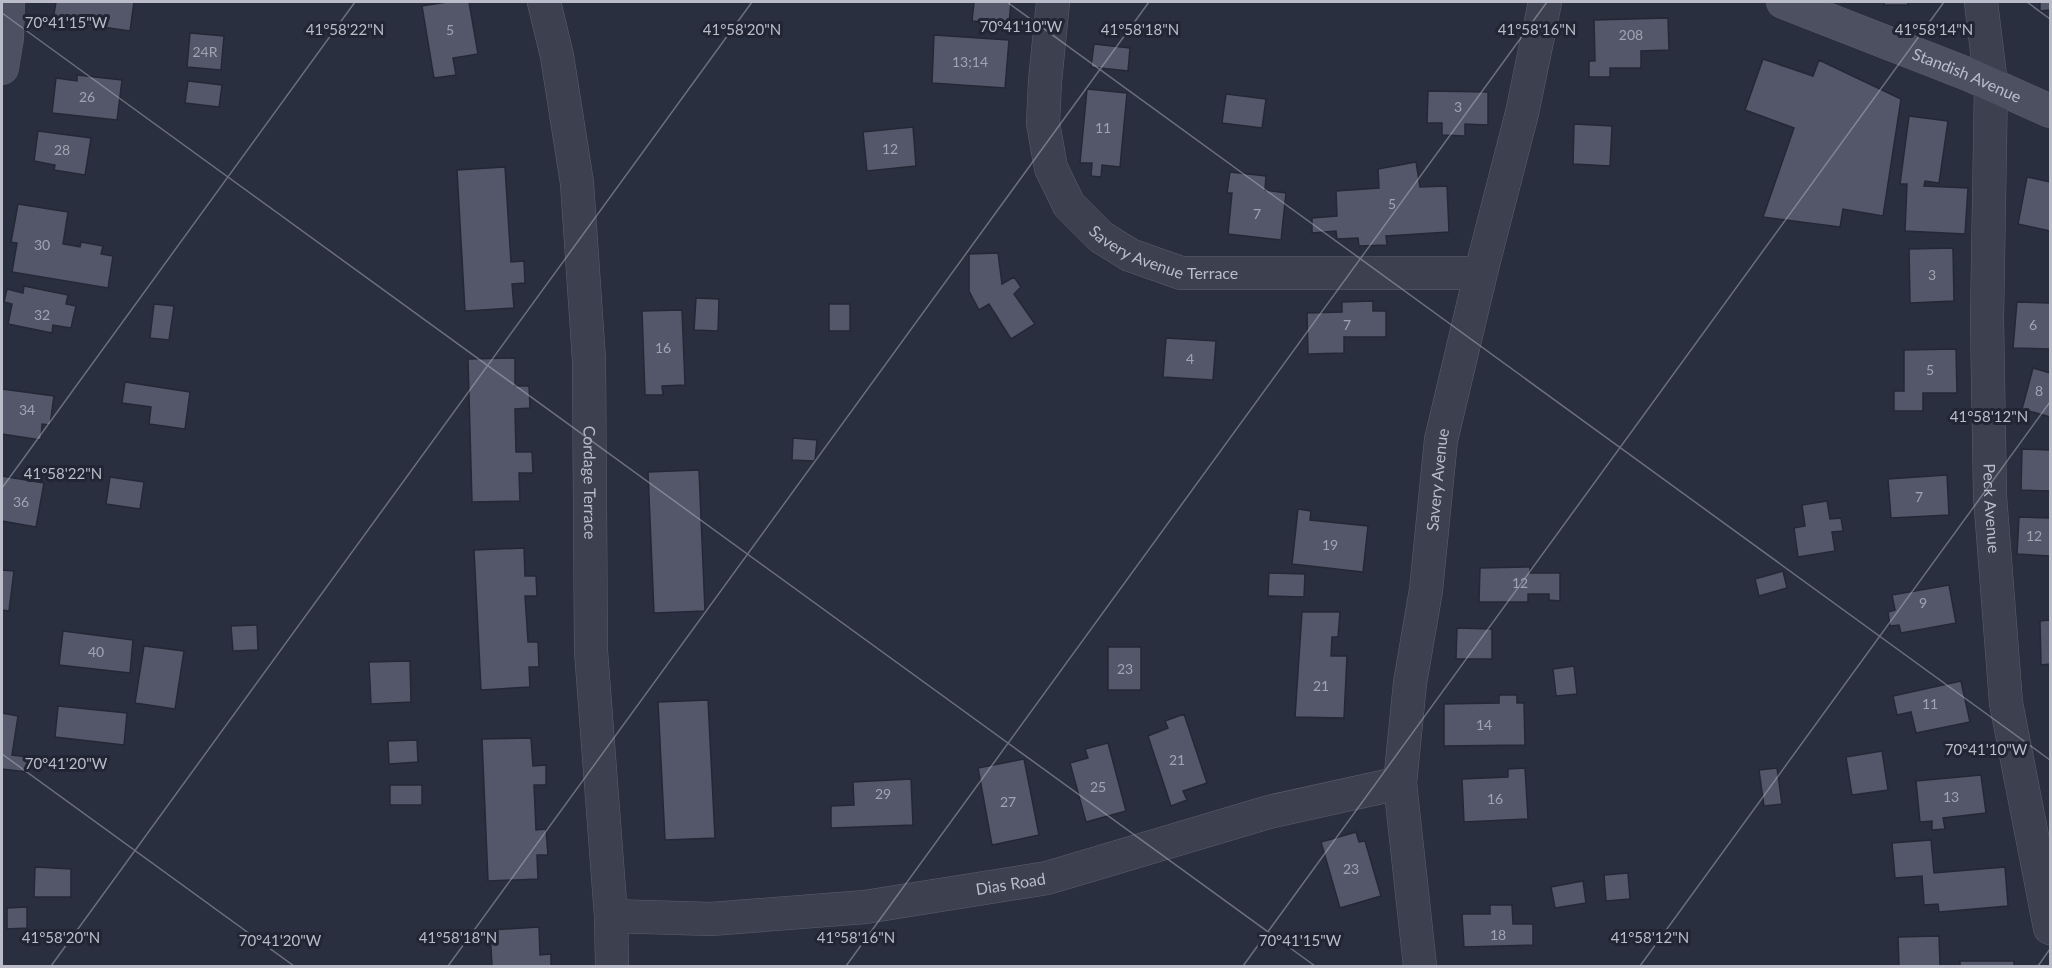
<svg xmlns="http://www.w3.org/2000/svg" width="2052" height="968" font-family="Lato,sans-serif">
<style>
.building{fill:#535769;stroke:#242836;stroke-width:1.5}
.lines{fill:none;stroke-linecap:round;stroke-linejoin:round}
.street-casing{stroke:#5b5f6c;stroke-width:34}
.secondary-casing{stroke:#5b5f6c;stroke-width:34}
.street{stroke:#3d414f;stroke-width:33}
.secondary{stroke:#4c5061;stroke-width:33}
.ticks{fill:none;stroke:#babdc9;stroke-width:1.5;stroke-opacity:0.45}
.labels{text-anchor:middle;stroke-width:6;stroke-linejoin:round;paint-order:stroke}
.number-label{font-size:14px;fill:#a0a4b1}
.street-label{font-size:16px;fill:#babdc9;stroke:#222634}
.ticks-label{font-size:15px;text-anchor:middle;fill:#babdc9;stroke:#222634;stroke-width:6;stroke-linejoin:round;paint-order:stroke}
</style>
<rect width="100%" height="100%" fill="#292f3e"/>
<path class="building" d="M56,2H134L130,31L53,20Z
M447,2H469L478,54L453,58L456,75L434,78L422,6Z
M974,2H1011L1009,24L972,21Z
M1884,2H1908V5H1884Z
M2040,2H2050V10L2040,11Z
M1668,18L1669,50L1641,51V68H1610V77H1589V61H1595L1594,20Z
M190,33L224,36L221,70L187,67Z
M934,35L1009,40L1005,88L932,83Z
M1094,44L1130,48L1128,71L1091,67Z
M1763,59L1813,76L1819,60L1901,99L1883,216L1843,209L1840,227L1763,217L1794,128L1745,110Z
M77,75L122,80L117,120L52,113L56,78L77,81Z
M188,81L222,85L219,107L185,103Z
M1087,89L1127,93L1120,167L1102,165L1101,177L1091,176L1092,163H1080Z
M1428,91L1488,92V125L1465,124V136L1442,135V123H1427Z
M1226,94L1266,99L1262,128L1222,123Z
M1909,116L1948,121L1939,183L1925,181L1924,186L1968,188L1965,234L1905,231L1907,184H1900Z
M1574,124L1612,126L1610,166L1573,164Z
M913,127L916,166L867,171L863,132Z
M38,131L91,138L85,175L54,170L55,165L34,161Z
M1416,162L1420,187L1447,186L1449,232L1386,236L1387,245L1359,246L1358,238L1337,239L1336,231L1312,233V218L1337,216L1336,191L1379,188L1378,169Z
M505,167L511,262L524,261L525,283L512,284L514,308L465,311L457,170Z
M1230,172L1266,176L1265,190L1286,193L1281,240L1228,234L1232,193H1227Z
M2027,177L2050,182V231L2018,224Z
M18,204L68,212L63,244L80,247L81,242L103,246L101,254L113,256L108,288L12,272L17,243L11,242Z
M1953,248L1954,301L1910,303L1909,249Z
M998,253L1002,284L1014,277L1021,287L1014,294L1035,324L1011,339L989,304L979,310L969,291V254Z
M24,286L68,295L66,304L76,306L71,328L53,325L52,333L8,324L12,304L4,302L7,289L23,293Z
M696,298L719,299L718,331L694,330Z
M1373,301V311H1386V337H1344V353L1308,354L1307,313L1342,312V302Z
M2017,302L2050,303V349L2013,348Z
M154,304L174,306L169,340L150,338Z
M829,304H850V331H829Z
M682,310L685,385L662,386L663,395H645L642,311Z
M1166,338L1216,341L1213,380L1163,377Z
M1956,349L1957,393H1923V411H1894V391H1904V350Z
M515,358V386H529L530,408L515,409L516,452H532L533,473H519L520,501L472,502L468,359Z
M2033,368L2050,373V417L2022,409Z
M125,382L190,392L185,429L149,424L151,407L122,403Z
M2,389L54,396L50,425L42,424L41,440L2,434Z
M793,438L817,440L815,461L792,460Z
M2022,449L2050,450V491L2021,490Z
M699,470L705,611L654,613L648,472Z
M1947,475L1949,515L1891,518L1888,479Z
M2,476L44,483L36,527L2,521Z
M110,477L144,482L140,509L106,504Z
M1827,501L1830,519L1841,518L1843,531L1832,532L1835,551L1798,557L1794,528L1805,526L1802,505Z
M1298,509L1311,511L1310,520L1368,526L1363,572L1292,564Z
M2019,517L2050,518V556L2017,554Z
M524,548L525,576H536L537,596H525L528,642H538L539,667H529L530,687L481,690L474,550Z
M1530,567V573H1560V601L1549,600V594H1528V602H1479L1480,568Z
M2,570L14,571L9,611L2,610Z
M1783,571L1787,588L1759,596L1755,579Z
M1269,573L1305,574L1304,597L1268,596Z
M1949,585L1956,623L1901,633L1899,625L1890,626L1888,612L1895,610L1892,595Z
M1302,612H1340L1338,637H1332L1331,656H1347L1344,718L1295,717Z
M2050,620V664L2041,665L2040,621Z
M257,625L258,650L233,651L231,626Z
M1457,628L1492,629V659H1456Z
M63,631L133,640L130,673L59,665Z
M144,646L184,651L175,709L135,703Z
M1108,647H1141V690H1108Z
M410,661L411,702L371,704L369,662Z
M1574,666L1577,694L1556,696L1553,669Z
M1961,681L1970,722L1916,733L1911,712L1897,715L1893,696Z
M1499,695H1517V703H1524L1525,745L1444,746V704L1499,703Z
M708,700L715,838L665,840L658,702Z
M58,706L127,713L124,745L55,737Z
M2,713L18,716L12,755L29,757L27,772L2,769Z
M1184,714L1207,783L1183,791L1187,800L1171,806L1148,736L1168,728L1165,721Z
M531,738L533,766L546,765V785H534L536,830L546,829L548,855H537L538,879L488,881L482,739Z
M417,740L418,762L389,764L388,741Z
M1108,743L1126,811L1086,822L1070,763L1088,758L1085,749Z
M1882,751L1888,790L1852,795L1846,757Z
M1024,759L1039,835L992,845L978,768Z
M1525,768L1528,819L1464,822L1462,779L1508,777V769Z
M1777,768L1782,804L1764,806L1759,770Z
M1981,775L1986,813L1943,818L1945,829L1932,830V821L1920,822L1916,781Z
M911,779L913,825L831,828V806L854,805L853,782Z
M390,785H422V805H390Z
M1356,832L1359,842L1365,841L1381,896L1340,908L1321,842Z
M1931,840L1934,873L2005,867L2008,906L1939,912L1938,904L1924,905L1922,876L1895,878L1892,843Z
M35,867L71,869V897H34Z
M1628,873L1630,899L1606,901L1604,875Z
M1583,881L1586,903L1555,908L1551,887Z
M1490,905H1512L1513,924H1533V945L1464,947L1462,914H1490Z
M27,907V928L7,929V908Z
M539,927L540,955L551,954V966H492L490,930Z
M1939,936L1940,966H1899L1898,937Z
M1960,961H2014V966H1960Z"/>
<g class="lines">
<g class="street-casing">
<g id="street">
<path id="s1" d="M544,2L557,56L577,183L589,360L591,651L611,916L612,966"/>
<path id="s2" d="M1053,2L1045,81L1043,123L1051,168L1069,205L1101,237L1130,255L1181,273H1480"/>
<path id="s3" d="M1981,2L1991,84L1987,319L1990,496L2006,703L2050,928"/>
<path id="s4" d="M611,916L711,919L865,907L1047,878L1269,812L1400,783"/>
<path id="s5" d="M1420,966L1400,783L1410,683L1426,590L1441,440L1482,268L1522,113L1545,2"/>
</g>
</g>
<g class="secondary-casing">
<g id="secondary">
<path id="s6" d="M1783,2L1970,75L2050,111"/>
<path d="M2,68L7,38L8,2"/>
</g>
</g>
<use href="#street" class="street"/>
<use href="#secondary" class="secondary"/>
</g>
<path class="ticks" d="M1007,2L2050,760M2027,2L2050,19M2,13L1315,966M2,488L355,2M2,754L294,966M51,966L752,2M448,966L1149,2M846,966L1547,2M1243,966L1944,2M1640,966L2050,402M2038,966L2050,949"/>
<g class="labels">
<g class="number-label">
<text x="450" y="35">5</text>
<text x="1631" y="40">208</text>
<text x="205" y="57">24R</text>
<text x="970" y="67">13;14</text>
<text x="87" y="102">26</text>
<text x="1458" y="112">3</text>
<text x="1103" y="133">11</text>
<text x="890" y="154">12</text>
<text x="62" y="155">28</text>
<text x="1392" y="209">5</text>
<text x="1257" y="219">7</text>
<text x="42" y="250">30</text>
<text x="1932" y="280">3</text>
<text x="42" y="320">32</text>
<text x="1347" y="330">7</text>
<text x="2033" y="330">6</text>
<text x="663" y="353">16</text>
<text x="1190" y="364">4</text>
<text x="1930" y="375">5</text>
<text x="2039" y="396">8</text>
<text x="27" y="415">34</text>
<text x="1919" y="502">7</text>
<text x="21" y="507">36</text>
<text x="2034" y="541">12</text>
<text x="1330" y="550">19</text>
<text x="1520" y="588">12</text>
<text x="1923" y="608">9</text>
<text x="96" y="657">40</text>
<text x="1125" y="674">23</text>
<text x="1321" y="691">21</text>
<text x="1930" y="709">11</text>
<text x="1484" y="730">14</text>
<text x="1177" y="765">21</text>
<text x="1098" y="792">25</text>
<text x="883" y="799">29</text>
<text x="1951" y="802">13</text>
<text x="1495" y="804">16</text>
<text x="1008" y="807">27</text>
<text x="1351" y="874">23</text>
<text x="1498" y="940">18</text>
</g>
<g class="street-label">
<text dy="6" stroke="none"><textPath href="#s6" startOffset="198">Standish Avenue</textPath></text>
<text dy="6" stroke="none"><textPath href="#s2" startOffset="320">Savery Avenue Terrace</textPath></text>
<text dy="6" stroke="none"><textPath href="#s5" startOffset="490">Savery Avenue</textPath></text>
<text dy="6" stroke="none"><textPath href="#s1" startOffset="484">Cordage Terrace</textPath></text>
<text dy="6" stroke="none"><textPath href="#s3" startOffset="507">Peck Avenue</textPath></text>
<text dy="6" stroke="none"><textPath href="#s4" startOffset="402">Dias Road</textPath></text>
</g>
</g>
<g class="ticks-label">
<text x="66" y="28">70°41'15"W</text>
<text x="1021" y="32">70°41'10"W</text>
<text x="345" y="35">41°58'22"N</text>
<text x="742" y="35">41°58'20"N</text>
<text x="1140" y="35">41°58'18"N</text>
<text x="1537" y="35">41°58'16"N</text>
<text x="1934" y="35">41°58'14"N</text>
<text x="1989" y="422">41°58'12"N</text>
<text x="63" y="479">41°58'22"N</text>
<text x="1986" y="755">70°41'10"W</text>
<text x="66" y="769">70°41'20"W</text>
<text x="61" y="943">41°58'20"N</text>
<text x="458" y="943">41°58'18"N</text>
<text x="856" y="943">41°58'16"N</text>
<text x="1650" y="943">41°58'12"N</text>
<text x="280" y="946">70°41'20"W</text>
<text x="1300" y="946">70°41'15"W</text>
</g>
<rect width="2052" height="968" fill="none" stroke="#babdc9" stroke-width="6"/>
</svg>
